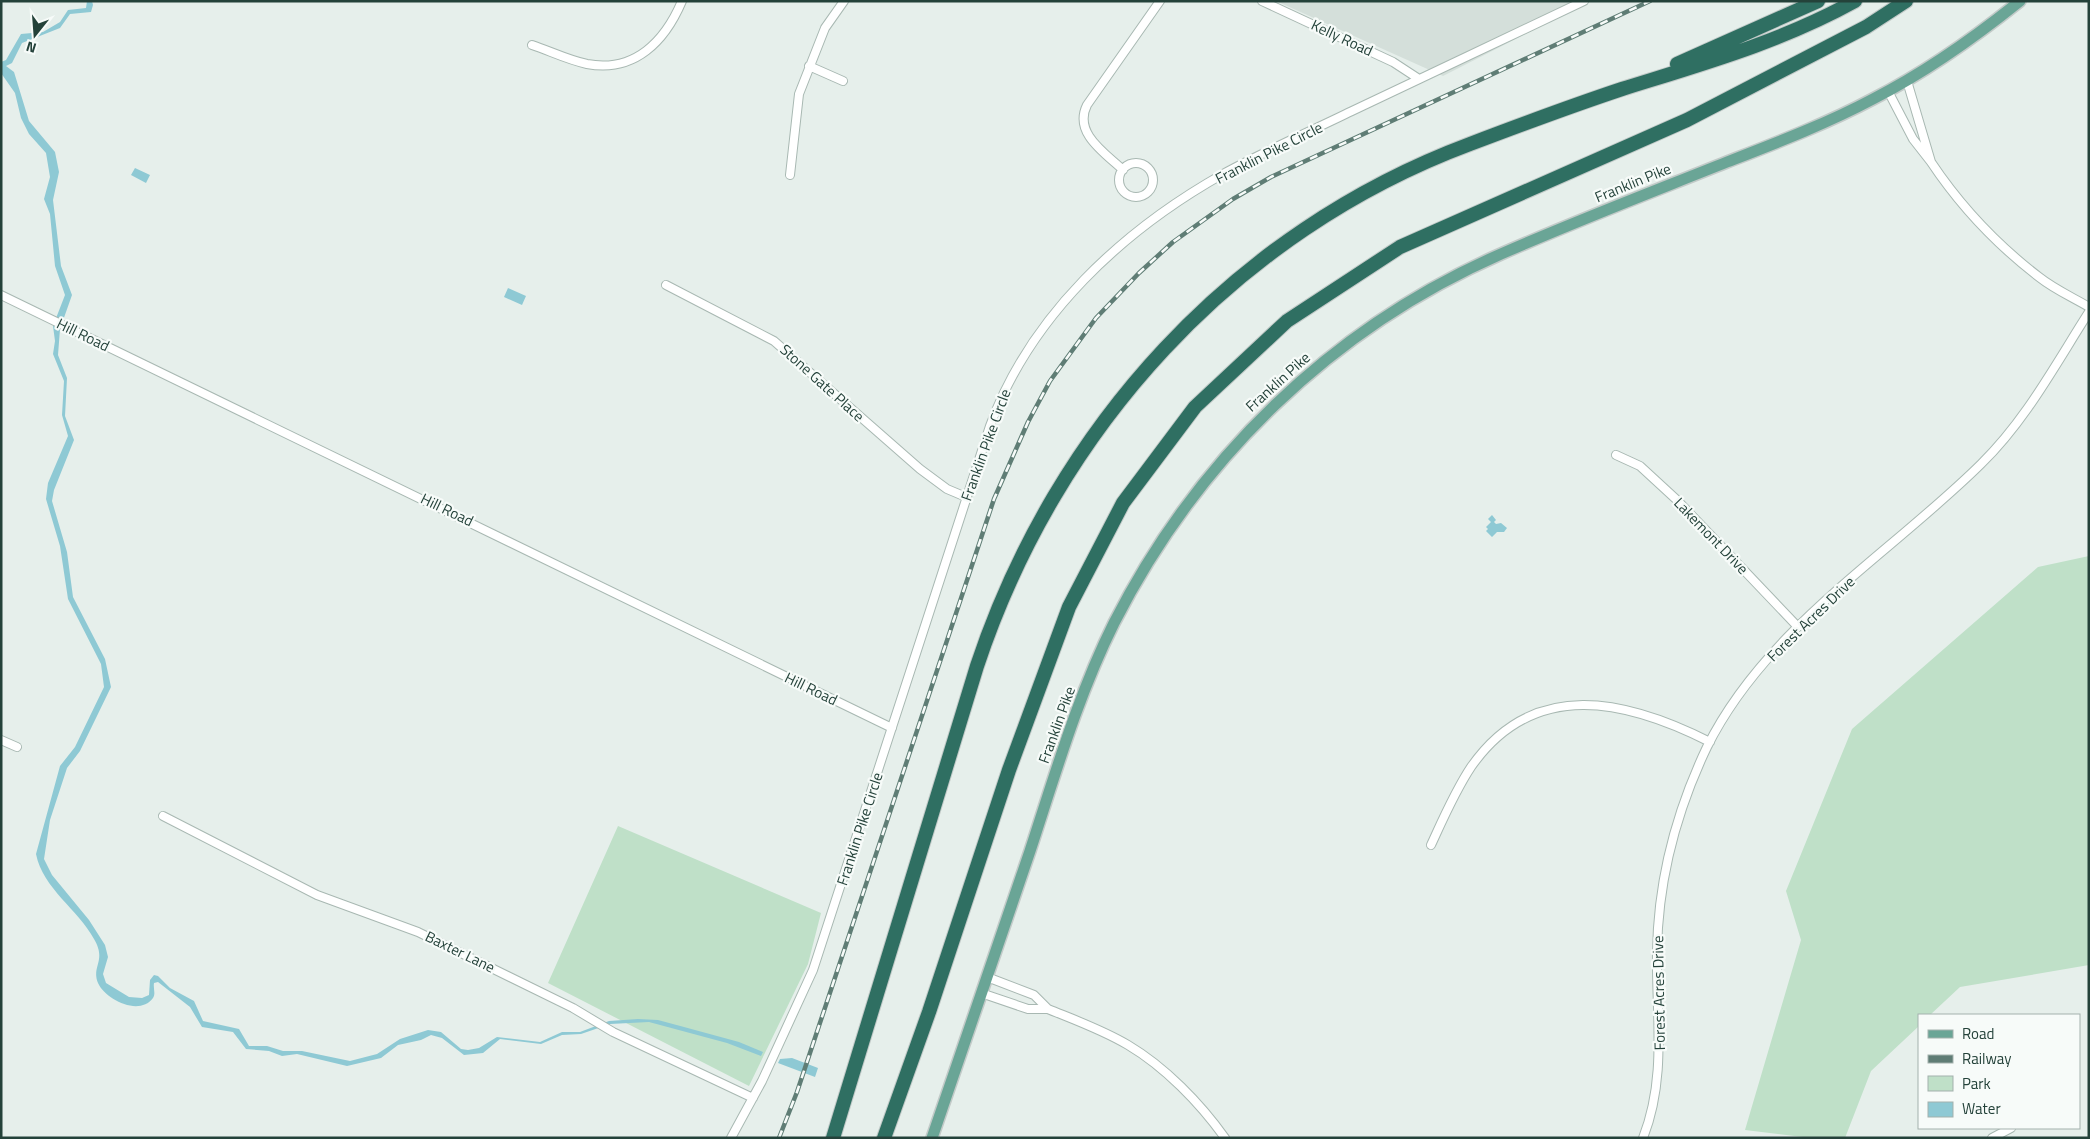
<svg xmlns="http://www.w3.org/2000/svg" width="2090" height="1139" font-family="'Titillium Web',sans-serif">
<style>
.built{fill:#d4dfda}
.green{fill:#bfe0c8}
.water{fill:#8ec9d4}
.lines{fill:none;stroke-linecap:round;stroke-linejoin:round}
.minor-casing{stroke:#a8b8b2;stroke-width:10}
.primary-casing{stroke:#c2cac8;stroke-width:14}
.motorway-casing{stroke:#c2cac8;stroke-width:16}
.minor{stroke:#fff;stroke-width:8}
.primary{stroke:#6aa596;stroke-width:11}
.motorway{stroke:#2f6f62;stroke-width:14}
.rail-casing{stroke:#5f7d75;stroke-width:4.5}
.rail{stroke:#f7fbf9;stroke-width:2.5;stroke-dasharray:8;stroke-linecap:butt}
.labels{text-anchor:middle;stroke-width:4.5;stroke-linejoin:round;paint-order:stroke}
.street-label{font-size:15px;fill:#24423a;stroke:#f7fbf9}
</style>
<rect width="100%" height="100%" fill="#e6efeb"/>
<path class="built" d="M1276,1H1590L1443,76Z"/>
<path class="green" d="M2089,556V965L1960,987L1930,1015H1919V1026L1871,1071L1845,1138H1811L1745,1130L1801,940L1786,891L1852,729L2038,567Z
M618,826L821,913L808,964L749,1086L548,983Z"/>
<path class="water" d="M87,1H92L93,5L91,12L70,14L60,28L22,43L12,63L6,66L14,72L29,121L55,152L59,172L53,200L61,266L72,295L60,329L58,355L67,378L65,416L74,440L54,490L52,501L67,552L73,597L105,659L111,687L80,751L67,768L50,820L44,859L52,875L89,920L105,945L108,957L103,974L106,983L129,997L142,998L149,995L150,980L154,975L158,976L170,988L194,1001L203,1021L239,1029L249,1046H267L283,1051H302L350,1061L377,1054L400,1039L428,1030L441,1032L461,1049L468,1050L479,1048L497,1037L540,1042L562,1032H580L609,1021L638,1019L658,1020L684,1027L739,1042L763,1052L761,1056L727,1043L649,1022L610,1024L581,1034L562,1035L541,1044L500,1039L483,1053L464,1055L442,1038L431,1035L421,1040L398,1045L381,1058L347,1066L297,1054L282,1056L269,1051L246,1049L233,1032L202,1027L190,1007L158,982L154,983C153,988 156,994 153,998C139,1017 105,999 98,983C91,966 107,961 94,939C78,909 43,889 36,854L60,766L75,747L104,687L101,664L68,599L60,546L46,499L48,483L68,436L62,415L64,381L53,354L55,341L53,326L65,295L55,266L50,214L44,199L50,177L46,153L29,134L21,118L15,93L1,73V62L6,60L21,34L43,32L60,22L68,10L86,8Z
M135,168L150,175L146,183L131,175Z
M508,288L526,296L522,305L504,297Z
M1492,515L1496,520L1494,522L1496,524L1501,523L1507,528L1504,532H1497L1492,537L1486,531L1488,529L1486,527L1491,522L1488,519Z
M792,1058L818,1068L815,1077L778,1063L780,1059Z"/>
<g class="lines">
<g class="minor-casing">
<path id="minor" d="M1262,1L1393,62L1419,79
M532,45C550,51 568,60 587,64C635,73 665,41 682,1
M809,66L843,81
M1888,91L1913,139L1931,162L1907,81
M1931,162C1961,207 1996,244 2039,277C2054,289 2072,297 2089,307
M1119 180a17 17 0 1 1 34 0a17 17 0 1 1-34 0Z
M1123,170C1105,153 1073,133 1087,105L1160,1
M790,175L799,94L825,28L844,1
M666,285L774,341L920,469L947,489L966,497
M1,295L892,728
M1616,455L1640,466L1678,501L1798,627
M1,740L17,747
M163,816L317,895L418,932L573,1008L613,1032L753,1098
M1431,845C1443,819 1455,791 1471,767C1534,677 1627,700 1710,742
M981,993L1028,1009H1048L1034,995L987,977
M1048,1009C1075,1020 1103,1030 1128,1045C1165,1067 1200,1103 1225,1138
M731,1138L762,1081L813,970L990,426C1030,316 1122,231 1223,174C1265,151 1309,132 1352,111C1429,74 1507,38 1584,1
M1643,1138C1667,1077 1656,1016 1657,952C1658,880 1676,812 1707,747C1766,628 1889,555 1981,464C2026,420 2055,365 2089,312
M1992,1138L2011,1128"/>
</g>
<g class="primary-casing">
<path id="primary" d="M932,1138C965,1042 997,947 1030,851C1055,775 1078,695 1114,623C1198,458 1332,328 1501,254C1576,221 1652,192 1727,162C1776,143 1826,124 1873,99C1926,72 1974,38 2020,1"/>
</g>
<g class="motorway-casing">
<path id="motorway" d="M1677,64L1818,1
M833,1138L977,666C1056,428 1234,232 1470,144C1520,125 1571,106 1622,89C1702,64 1781,42 1855,1
M884,1138L929,1012L1009,770L1069,607L1123,503L1195,407L1287,321L1400,247L1687,120L1866,27L1906,1"/>
</g>
<use href="#minor" class="minor"/>
<use href="#primary" class="primary"/>
<use href="#motorway" class="motorway"/>
<g class="rail-casing">
<path id="rail" d="M779,1138L797,1092L994,499L1028,422L1050,381L1096,318L1139,273L1173,242L1233,199L1271,177L1650,1"/>
</g>
<use href="#rail" class="rail"/>
</g>
<g class="labels">
<g class="street-label">
<text transform="translate(1342 38) rotate(25)" y="5">Kelly Road</text>
<text transform="translate(1269 153) rotate(-27)" y="5">Franklin Pike Circle</text>
<text transform="translate(1633 183) rotate(-22)" y="5">Franklin Pike</text>
<text transform="translate(83 335) rotate(26)" y="5">Hill Road</text>
<text transform="translate(1278 382) rotate(-42)" y="5">Franklin Pike</text>
<text transform="translate(822 383) rotate(42)" y="5">Stone Gate Place</text>
<text transform="translate(986 445) rotate(-70)" y="5">Franklin Pike Circle</text>
<text transform="translate(447 510) rotate(26)" y="5">Hill Road</text>
<text transform="translate(1711 536) rotate(46)" y="5">Lakemont Drive</text>
<text transform="translate(1811 619) rotate(-44)" y="5">Forest Acres Drive</text>
<text transform="translate(811 689) rotate(26)" y="5">Hill Road</text>
<text transform="translate(1057 725) rotate(-70)" y="5">Franklin Pike</text>
<text transform="translate(860 829) rotate(-72)" y="5">Franklin Pike Circle</text>
<text transform="translate(460 952) rotate(26)" y="5">Baxter Lane</text>
<text transform="translate(1659 993) rotate(-91)" y="5">Forest Acres Drive</text>
</g>
</g>
<rect width="2090" height="1139" fill="none" stroke="#24423a" stroke-width="5"/>
<rect x="1918" y="1014" width="162" height="115" fill="#f7fbf9" stroke="#a3b1ad"/>
<rect x="1928" y="1030" width="25" height="8" fill="#6aa596" stroke="#a3b1ad"/>
<text x="1962" y="1039" font-size="15" fill="#24423a">Road</text>
<rect x="1928" y="1055" width="25" height="8" fill="#5f7d75" stroke="#a3b1ad"/>
<text x="1962" y="1064" font-size="15" fill="#24423a">Railway</text>
<rect x="1928" y="1076" width="25" height="15" fill="#bfe0c8" stroke="#a3b1ad"/>
<text x="1962" y="1089" font-size="15" fill="#24423a">Park</text>
<rect x="1928" y="1102" width="25" height="15" fill="#8ec9d4" stroke="#a3b1ad"/>
<text x="1962" y="1114" font-size="15" fill="#24423a">Water</text>
<g transform="translate(35 35) rotate(197)" stroke="#f7fbf9" stroke-width="4" paint-order="stroke">
<path d="M0-4L9 19L0 12L-9 19Z" fill="#24423a"/>
<text y="-8" font-size="14" font-weight="bold" text-anchor="middle" fill="#24423a">N</text>
</g>
</svg>
